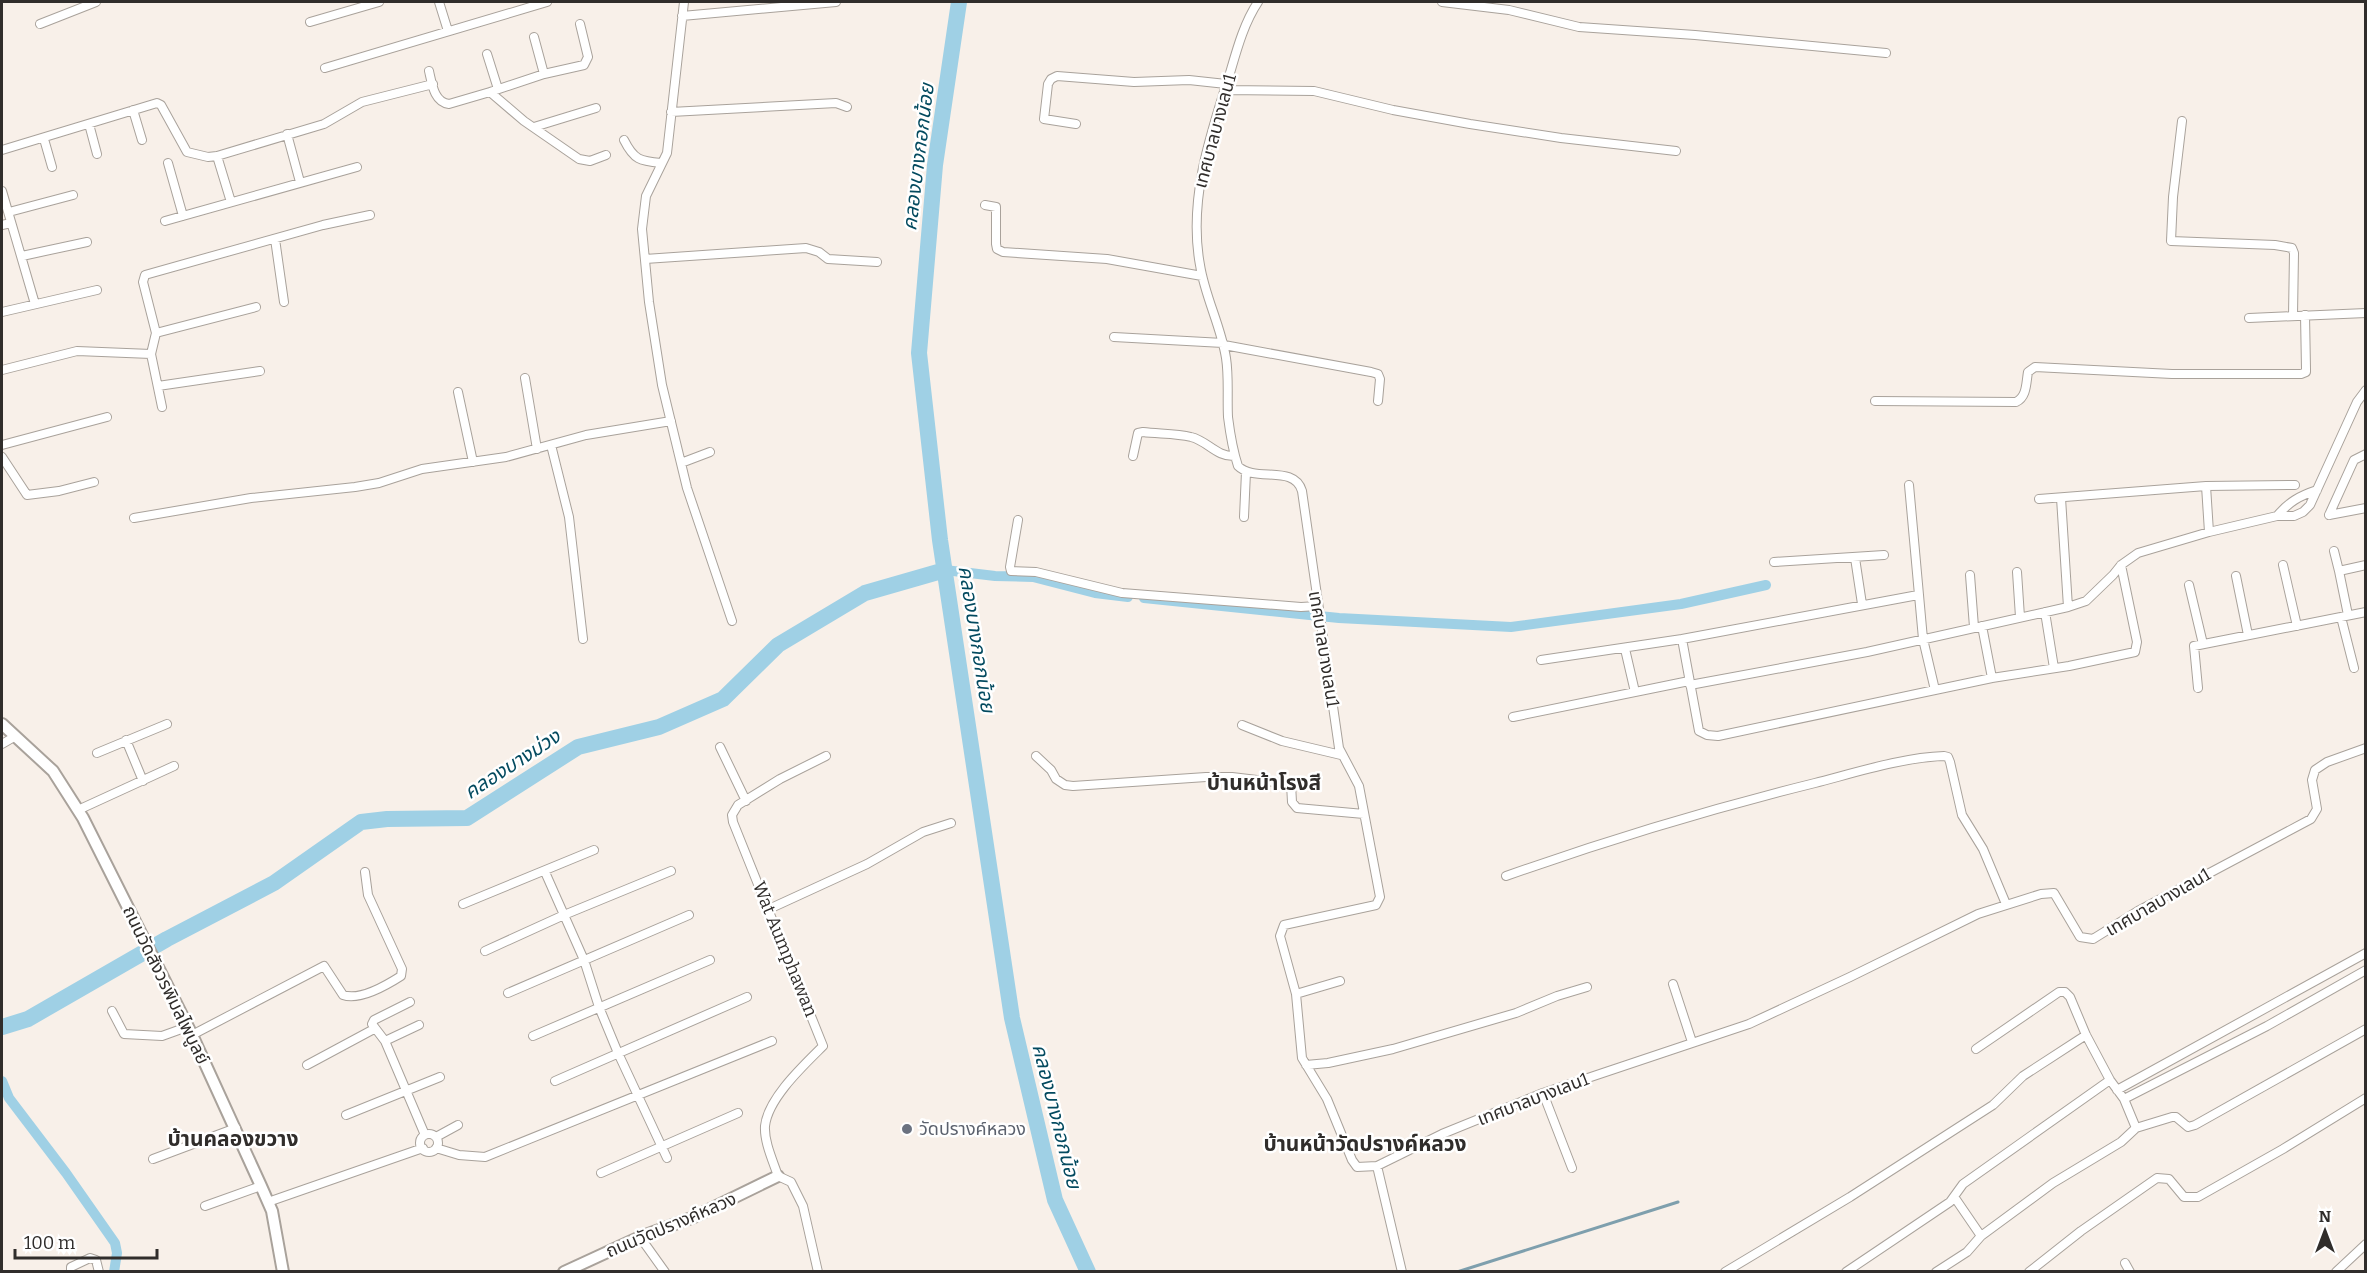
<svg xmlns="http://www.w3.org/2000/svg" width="2367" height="1273" font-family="Bitter,'Noto Sans Thai',serif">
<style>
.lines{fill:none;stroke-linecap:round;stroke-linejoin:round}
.stream{stroke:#7e9fad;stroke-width:3}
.canal{stroke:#9fd0e5;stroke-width:10}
.river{stroke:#9fd0e5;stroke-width:16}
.street-casing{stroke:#a9a29b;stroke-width:10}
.secondary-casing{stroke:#a9a29b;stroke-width:14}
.street{stroke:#fff;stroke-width:8}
.secondary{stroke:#fff;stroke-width:10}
.worship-dot{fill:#6b7280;stroke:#fff;stroke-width:2}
.labels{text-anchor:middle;stroke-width:5;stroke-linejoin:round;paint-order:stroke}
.street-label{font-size:18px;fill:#302d2b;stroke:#fff}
.worship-label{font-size:18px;fill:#5b616d;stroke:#fff;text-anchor:start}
.water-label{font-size:20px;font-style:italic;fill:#034a5f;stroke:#fff}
.quarter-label{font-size:21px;font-weight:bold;fill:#302d2b;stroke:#fff}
</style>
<rect width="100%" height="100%" fill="#f8f0e9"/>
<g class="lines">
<path class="stream" d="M1457,1272L1678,1202"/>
<path class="canal" d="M945,570L995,576L1033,577L1095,593L1128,597
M1144,598L1339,618L1511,627L1681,604L1766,585
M2,1081L9,1098L66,1173L115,1243L117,1253L114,1272"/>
<path class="river" d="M959,2L935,165L919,353L940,540L1012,1018L1055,1200L1088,1272
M2,1027L28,1019L167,939L274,883L361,822L387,819L467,818L578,747L659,727L723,699L778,645L865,593L945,570"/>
<g class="street-casing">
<path id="street" d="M439,2L448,31
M684,2L667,153L646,196L642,229L649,302L662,385L687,488L732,621
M1258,2C1244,23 1237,49 1230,73C1210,135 1188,200 1200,265C1205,297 1221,326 1226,358C1229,377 1227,397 1228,417C1230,433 1233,451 1238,466C1255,483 1294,464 1302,491L1339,748L1359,786L1380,897L1376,905L1284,925L1280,936L1296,994L1302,1058L1327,1099L1352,1160L1357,1167L1377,1166L1442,1134L1543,1093L1749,1024L1850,977L1978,914L2041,894L2054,893L2080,937L2093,939L2138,911L2311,819L2317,809L2312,780L2315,770L2327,762L2366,748
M1442,2L1509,10L1579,27L1695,35L1886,53
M682,16L836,2
M310,22L379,2
M40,24L96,2
M534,37L544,74
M487,54L498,89
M325,68L547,2
M429,71C432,84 434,102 449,104L490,92L524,121L579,159L590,161L606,155
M1224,90L1314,91L1393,110L1470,124L1561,138L1676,151
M490,92L544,74L584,65L588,57L580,24
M133,110L142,140
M671,112L836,103L847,107
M2182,121L2173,197L2171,241L2275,245L2292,248L2294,253L2293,316
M89,124L97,154
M1076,124L1044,119L1048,84L1051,79L1057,76L1134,82L1189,80L1226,84
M534,127L596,108
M287,134L300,182
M44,139L52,167
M624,140C634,160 640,161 661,163
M2,150L157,103L161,105L187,152L208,157L217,156L324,124L362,102L433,84
M217,156L231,202
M168,163L183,216
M2,191L35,304
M985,205L996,207V244L997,249L1003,252L1107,259L1202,276
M9,212L73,195
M165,221L357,167
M2,225L11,223
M275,239L284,302
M22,256L87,242
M645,259L806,248L819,252L828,259L877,262
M2,312L97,290
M2249,318L2366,313
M156,333L256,307
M1114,337L1223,343
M1224,345L1371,372L1378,374L1380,379L1378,401
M2,370L77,351L151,354
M525,378L537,449
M158,386L260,371
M458,392L473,462
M1875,401L2016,402C2027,397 2026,383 2028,372L2035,367L2172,374H2301L2306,372V369L2305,315
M162,407L151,354L156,333L143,282L145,275L323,225L370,215
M2,445L107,417
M551,445L569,517L583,639
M1133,456L1138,433L1143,432C1158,434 1176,433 1191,437C1208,441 1216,457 1235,456
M2,457L27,495L59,491L94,482
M681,463L710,452
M1909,485L1923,639L1935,690L1992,678L2069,666L2135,652L2137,642L2121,565
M2206,486L2209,532
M2061,498L2068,607
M2039,499L2206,486L2295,485
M2329,515L2354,460L2366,454
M2329,515L2366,508
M2277,516C2289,502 2299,496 2317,490
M1244,517L1246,472
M134,518L251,498L355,487L379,483L422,469L506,457L586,435L671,421
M1018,520L1010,567L1011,571L1036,572L1122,593L1301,607L1317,606
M2334,551L2339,571
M1855,558L1862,604
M1774,562L1884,555
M2283,565L2297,626
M2017,572L2020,617
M1970,575L1974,627
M2236,576L2248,635
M2189,585L2203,644
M1918,595L1682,639L1699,731L1707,735L1718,736L1935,690
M2045,612L2054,668
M2348,615L2339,571L2366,565
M2341,617L2354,668
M1982,626L1992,678
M1625,649L1635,692
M1541,660L1682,639
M1690,685L1867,652L2068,607L2086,601L2113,575L2121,565L2138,553L2209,532L2277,516H2294L2303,512L2310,505L2357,402L2366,390
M2198,688L2194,646L2366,612
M1513,717L1689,681
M1242,725L1282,741L1341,755
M126,740L143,781
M2,744L14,737
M720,747L746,801
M97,753L167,724
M1036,756L1051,770L1056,779L1065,785L1073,786L1206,777H1232L1291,784L1292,802L1297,808L1364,814
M78,810L174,766
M545,872L584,960L599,1007L618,1053L667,1158
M1506,876C1608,840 1710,809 1815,783C1854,773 1905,757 1944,756L1948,757L1950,762L1962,815L1983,849L2006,904
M463,904L594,850
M769,909L867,864L923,832L951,823
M485,951L564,915L671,871
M1673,984L1692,1042
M508,993L689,915
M1296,994L1340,981
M410,1002L374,1020L372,1024L385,1041L425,1135
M112,1011L124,1034L162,1036L187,1027
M192,1035L324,966L343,995C360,1001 387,985 401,976L402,969L368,895L365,872
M533,1036L710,960
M385,1041L419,1025
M1976,1049L2059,992H2065L2070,997L2086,1035L2110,1080L2124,1099L2136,1128L2121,1142L2053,1183L1981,1236
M307,1065L374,1029
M1306,1065L1328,1063L1393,1049L1516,1013L1557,996L1587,987
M555,1081L747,997
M2117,1090L2366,953
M1543,1093L1572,1168
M2124,1099L2267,1026L2366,970
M346,1115L440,1077
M2136,1128L2172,1117H2176L2188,1127L2195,1125L2366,1029
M420 1143a9 9 0 1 1 18 0a9 9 0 1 1-18 0Z
M436,1137L458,1125
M436,1148L459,1155L485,1157L772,1041
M153,1159L236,1128
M1377,1166L1402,1272
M601,1173L738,1113
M268,1202L423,1148
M205,1206L261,1186
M640,1237L665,1272
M2125,1263L2130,1272
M71,1272V1267L90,1258L96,1260L99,1272
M818,1272L803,1206L791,1182L778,1176C773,1161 764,1142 765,1126C768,1098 804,1065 823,1046L733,822L732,815L738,805L780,779L826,756
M1725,1272L1850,1197L1993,1105L2023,1076L2086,1035
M1846,1272L1950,1202L1963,1184L2110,1080
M1936,1272L1967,1252L1981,1236L1955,1198
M2029,1272L2081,1231L2157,1178L2169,1179L2184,1197H2198L2283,1149L2366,1098
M2336,1272L2366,1244"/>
</g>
<g class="secondary-casing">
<path id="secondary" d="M2,724L53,771L83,818L192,1035L261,1186L272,1211L283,1272
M564,1272L640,1237L694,1217L778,1176"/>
</g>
<use href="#street" class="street"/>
<use href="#secondary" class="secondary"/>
</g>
<circle class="worship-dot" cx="907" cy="1129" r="6"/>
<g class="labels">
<g class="street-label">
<text transform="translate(1215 131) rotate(-75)" y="6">เทศบาลบางเลน1</text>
<text transform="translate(1324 649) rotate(81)" y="6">เทศบาลบางเลน1</text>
<text transform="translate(2158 902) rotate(-30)" y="6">เทศบาลบางเลน1</text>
<text transform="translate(785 949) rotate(68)" y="6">Wat Aumphawan</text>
<text transform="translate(166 985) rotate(64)" y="6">ถนนวัดสังวรพิมลไพบูลย์</text>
<text transform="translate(1533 1099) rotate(-21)" y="6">เทศบาลบางเลน1</text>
<text transform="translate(671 1225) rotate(-23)" y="6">ถนนวัดปรางค์หลวง</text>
</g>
<g class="worship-label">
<text x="919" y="1135">วัดปรางค์หลวง</text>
</g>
<g class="water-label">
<text transform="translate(918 157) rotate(-83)" y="7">คลองบางกอกน้อย</text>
<text transform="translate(977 639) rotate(81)" y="7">คลองบางกอกน้อย</text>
<text transform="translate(512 764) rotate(-33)" y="7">คลองบางม่วง</text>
<text transform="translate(1057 1116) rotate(76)" y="7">คลองบางกอกน้อย</text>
</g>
<g class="quarter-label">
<text x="1264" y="790">บ้านหน้าโรงสี</text>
<text x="233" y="1146">บ้านคลองขวาง</text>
<text x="1365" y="1151">บ้านหน้าวัดปรางค์หลวง</text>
</g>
</g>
<rect width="2367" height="1273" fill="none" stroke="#302d2b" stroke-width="6"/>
<g transform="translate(2325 1231)" stroke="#ffffff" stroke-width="4.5" paint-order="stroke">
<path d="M0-4.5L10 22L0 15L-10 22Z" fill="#302d2b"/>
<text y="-9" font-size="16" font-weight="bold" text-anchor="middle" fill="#302d2b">N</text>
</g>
<path d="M15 1249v9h142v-9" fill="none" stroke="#302d2b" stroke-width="3"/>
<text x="24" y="1249" font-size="18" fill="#302d2b" stroke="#ffffff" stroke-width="4.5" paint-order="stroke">100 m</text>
</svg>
